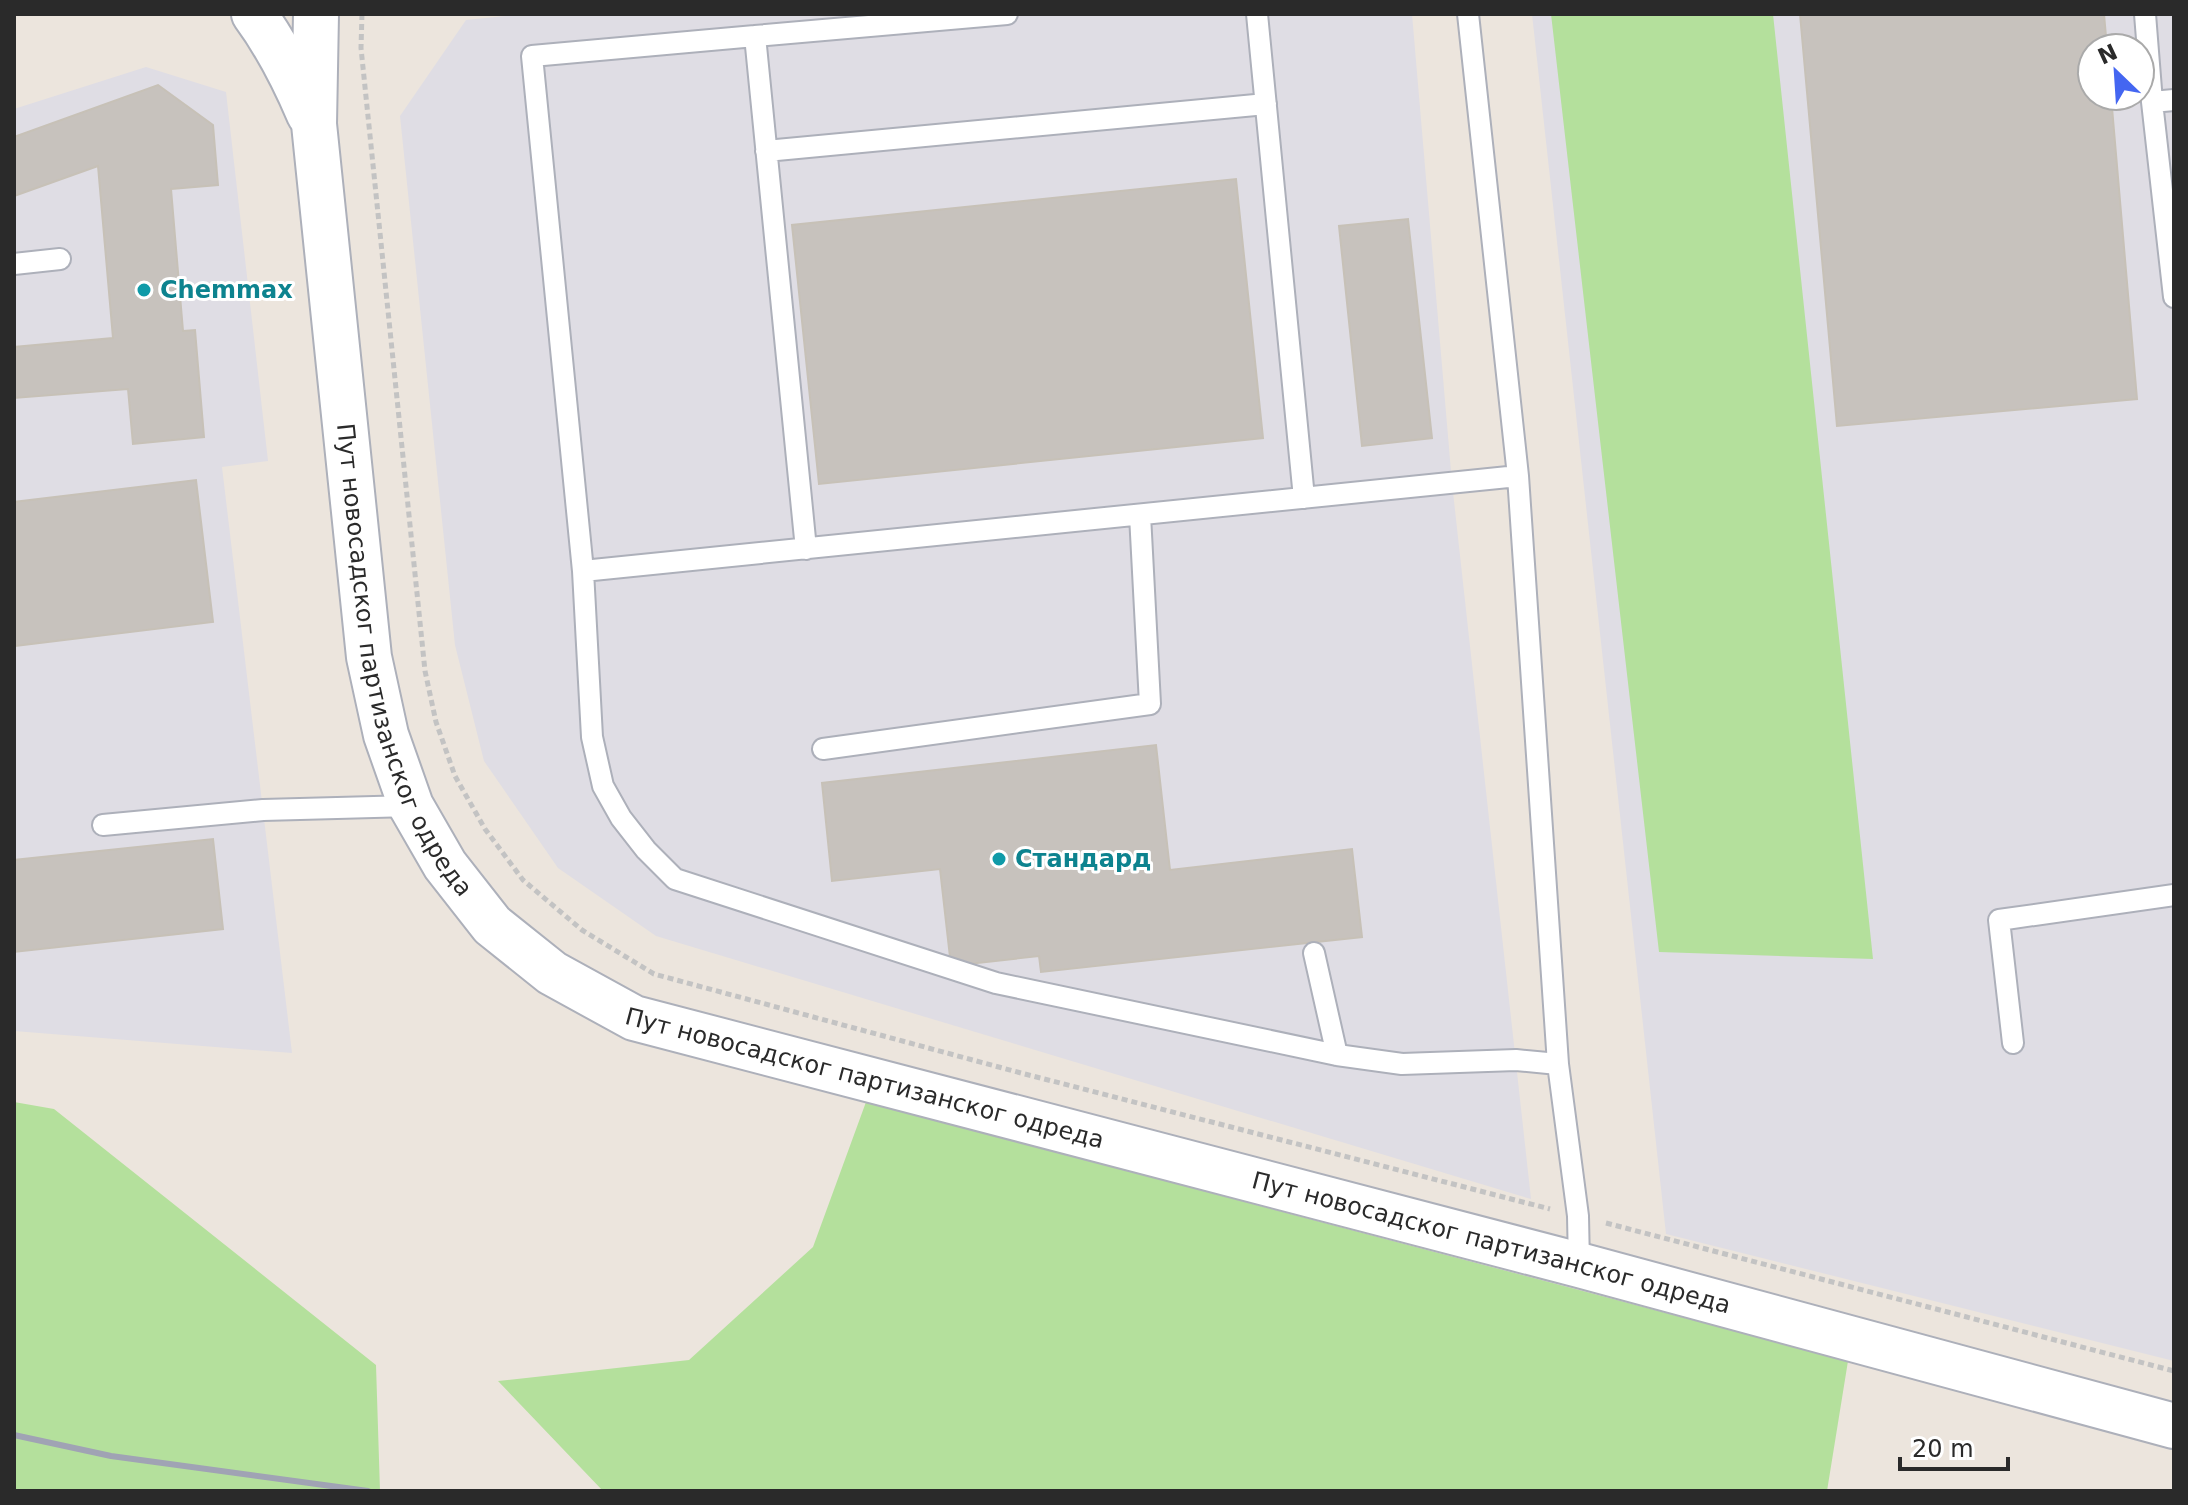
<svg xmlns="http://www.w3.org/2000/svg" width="2188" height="1505" font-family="'DejaVu Sans',sans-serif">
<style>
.industrial{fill:#dfdde4;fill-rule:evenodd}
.green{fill:#b4e09c}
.building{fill:#c7c2bd;stroke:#c7c1b7;stroke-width:2}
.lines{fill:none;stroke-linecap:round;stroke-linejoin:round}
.lane-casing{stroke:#adb0ba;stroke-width:24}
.secondary-casing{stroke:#adb0ba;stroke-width:48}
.path{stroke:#c3c3c3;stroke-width:5;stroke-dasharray:6 4;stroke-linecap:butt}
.lane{stroke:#fff;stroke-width:20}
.secondary{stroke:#fff;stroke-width:44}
.rail{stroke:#a0a3b4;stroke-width:6}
.culture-dot{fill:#0f9aa8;stroke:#fff;stroke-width:3}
.labels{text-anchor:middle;stroke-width:6;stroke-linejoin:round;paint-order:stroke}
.culture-label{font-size:24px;font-weight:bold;fill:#0d838f;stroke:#fff;text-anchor:start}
.street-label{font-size:24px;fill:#2a2a2a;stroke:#fff}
</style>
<rect width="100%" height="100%" fill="#ece5dd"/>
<path class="industrial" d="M526,14H1412L1452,483L1531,1199L656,936L558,868L484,761L455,645L400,116L466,20Z
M1532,14H2174V1361L1666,1234ZM2092,48H2140V96H2092Z
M146,67L226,92L268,461L222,467L292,1053L14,1031V109Z"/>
<path class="green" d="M1551,14H1773L1873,959L1659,952Z
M14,1102L54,1109L376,1365L380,1491H14Z
M866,1102L1848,1361L1827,1491H603L498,1381L689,1360L813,1247Z"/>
<path class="building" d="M1800,14H2104L2107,48H2092V96H2111L2137,399L1837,426Z
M158,85L213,125L218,185L171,189L183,331L195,330L204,437L133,444L128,389L14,398V347L113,338L98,166L14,196V137Z
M1236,179L1263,438L819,484L792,225Z
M1408,219L1432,438L1362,446L1339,226Z
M196,480L213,622L14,646V502Z
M1156,745L1170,870L1352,849L1362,937L1041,972L1039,956L951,966L940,869L832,881L822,783Z
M213,839L223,929L14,952V860Z"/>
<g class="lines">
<g class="lane-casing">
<path id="lane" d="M1257,14L1304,498
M1468,14L1518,476L1558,1064L1578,1216L1579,1265
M2145,14L2152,102L2174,297
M755,36L532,56L583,571L592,737L603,786L621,818L646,850L675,879L996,983L1337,1055L1402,1064L1516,1060L1558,1064
M2152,102L2174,100
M766,151L1266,104
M14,264L60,259
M806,549L755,36L1007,14
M583,571L1518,476
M823,749L1150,704L1140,515
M103,825L263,810L411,806
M1314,953L1337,1055
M2013,1043L1999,920L2174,895"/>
</g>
<g class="secondary-casing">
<g id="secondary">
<path d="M254,14C277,45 294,79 309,114"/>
<path id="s1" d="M316,14L314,124L369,657L386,735L411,806L445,865L492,925L552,973L634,1018L1579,1265L2174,1426"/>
</g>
</g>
<path class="path" d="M362,14L361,48L425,671L436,722L455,776L485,829L523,880L582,930L654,974L1021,1073L1550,1209
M1606,1223L2174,1371"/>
<use href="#lane" class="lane"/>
<use href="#secondary" class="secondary"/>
<path class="rail" d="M14,1435L111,1456L368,1491"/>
</g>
<g class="culture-dot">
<circle cx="144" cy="290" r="8"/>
<circle cx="999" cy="859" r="8"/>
</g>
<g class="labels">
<g class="culture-label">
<text x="160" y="298">Chemmax</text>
<text x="1015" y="867">Стандард</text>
</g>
<g class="street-label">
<text dy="8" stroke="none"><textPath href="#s1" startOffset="658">Пут новосадског партизанског одреда</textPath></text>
<text dy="8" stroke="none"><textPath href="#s1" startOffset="1354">Пут новосадског партизанског одреда</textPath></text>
<text dy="8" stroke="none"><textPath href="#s1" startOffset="2002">Пут новосадског партизанског одреда</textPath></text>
</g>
</g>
<rect width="2188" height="1505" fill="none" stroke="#2a2a2a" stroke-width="32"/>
<g transform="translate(2116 72) rotate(335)"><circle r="38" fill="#ffffff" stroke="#aaaaaa" stroke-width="2"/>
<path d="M0-6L14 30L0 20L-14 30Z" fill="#4466f1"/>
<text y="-12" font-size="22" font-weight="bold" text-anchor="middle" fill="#2a2a2a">N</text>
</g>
<path d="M1900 1457v12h108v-12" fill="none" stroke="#2a2a2a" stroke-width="4"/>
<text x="1912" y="1457" font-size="24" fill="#2a2a2a" stroke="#ffffff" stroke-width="6" paint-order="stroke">20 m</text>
</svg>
